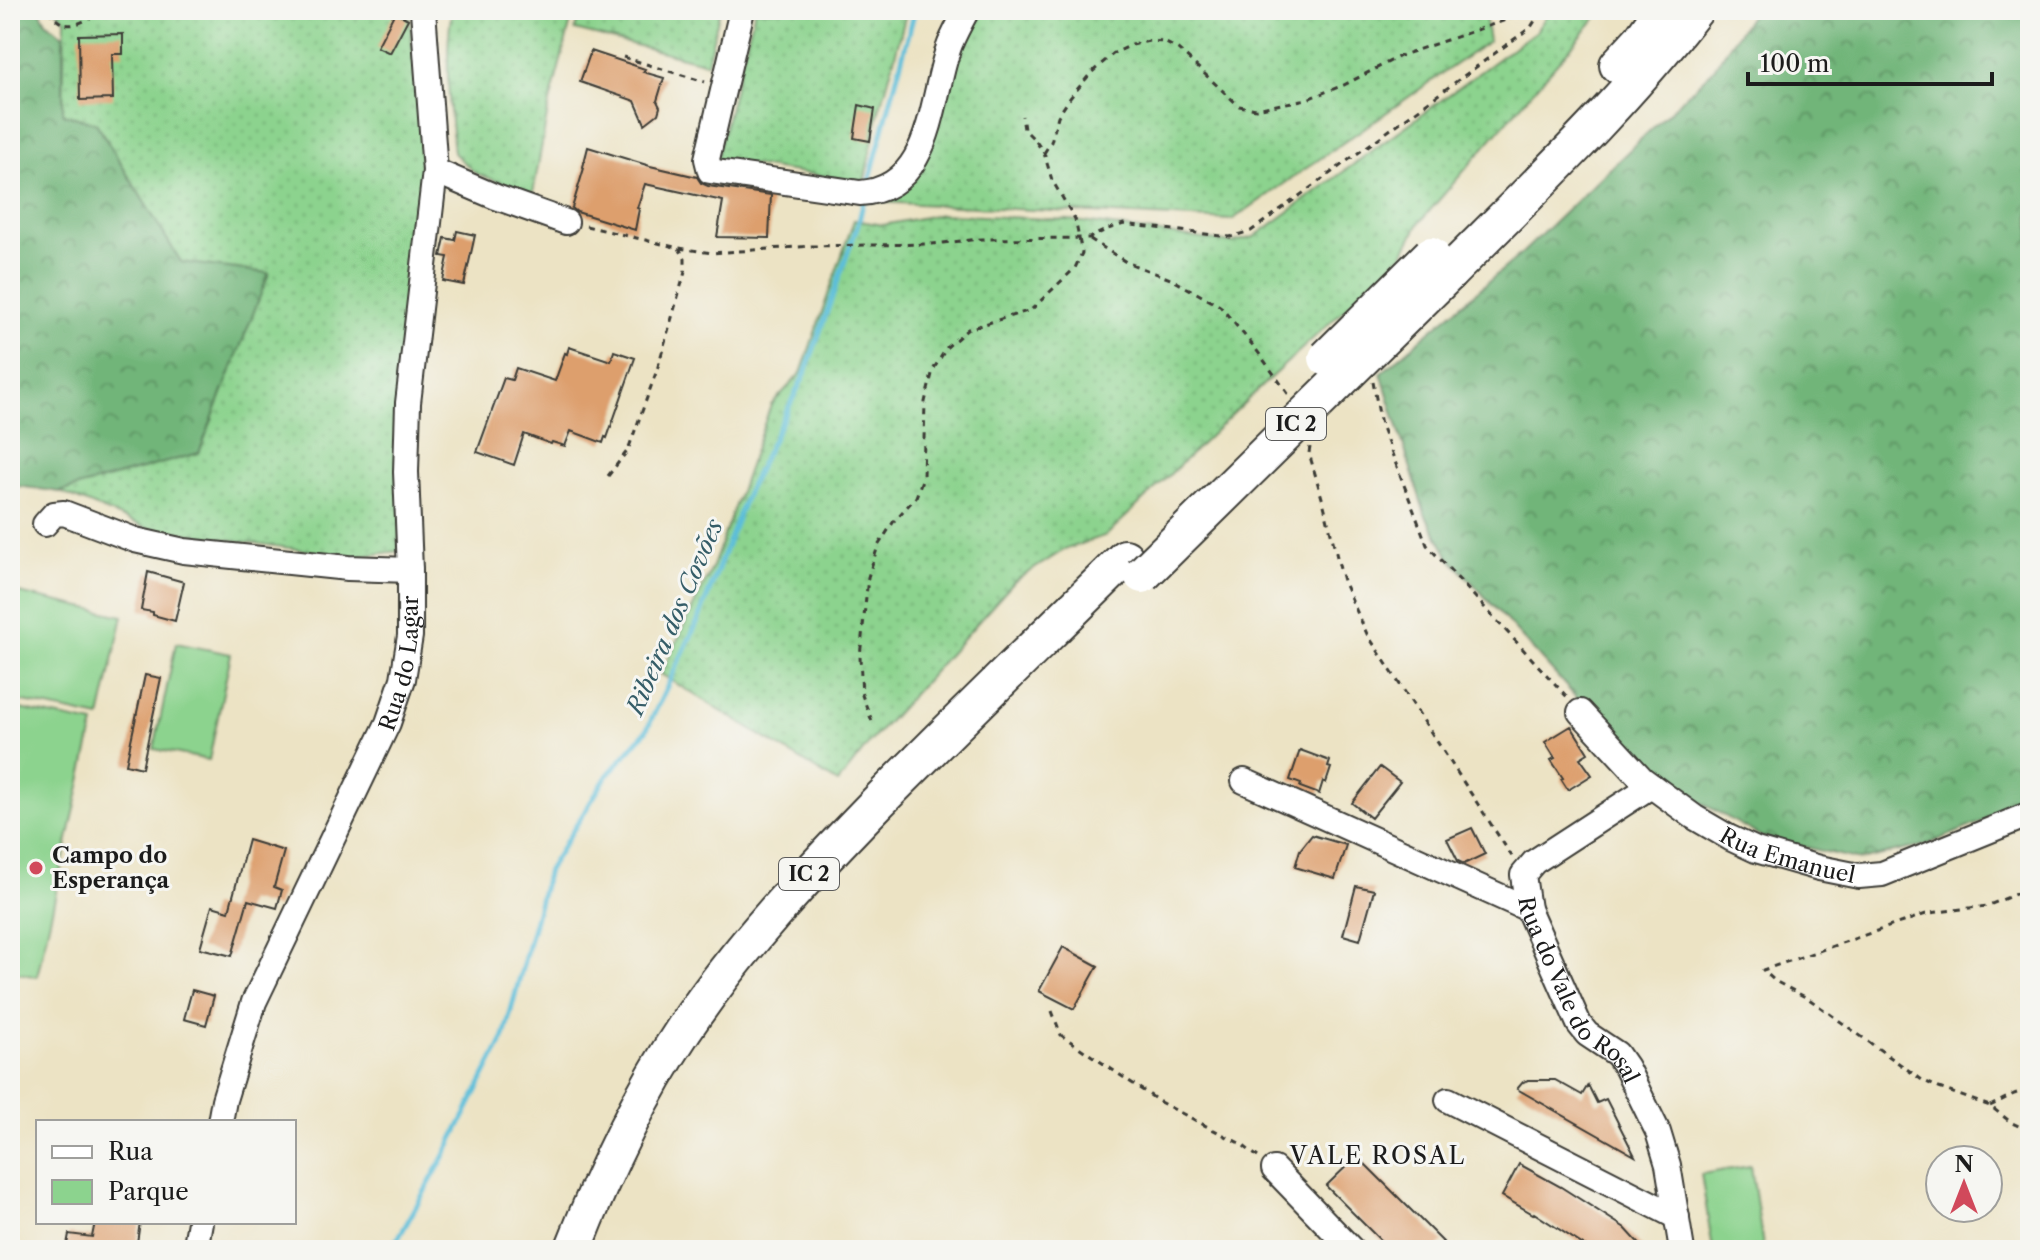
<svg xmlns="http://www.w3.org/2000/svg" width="2040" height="1260" font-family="'Libre Caslon Text',serif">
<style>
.grass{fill:url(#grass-dots);stroke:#547855;stroke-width:2}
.forest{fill:url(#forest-crowns);stroke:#46684a;stroke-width:2}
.green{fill:#8cd38e;stroke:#547855;stroke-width:2}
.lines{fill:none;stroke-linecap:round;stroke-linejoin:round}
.stream{stroke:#5bbed9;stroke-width:5}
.building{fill:#dd9f6d}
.minor-casing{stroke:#3b3a35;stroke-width:28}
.highway-casing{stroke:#3b3a35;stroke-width:40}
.path{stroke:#3b3a35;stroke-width:3;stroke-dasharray:6 6;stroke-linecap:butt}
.minor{stroke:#fff;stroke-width:24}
.highway{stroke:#fff;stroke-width:36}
.highway-bridge-casing{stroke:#3b3a35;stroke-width:40;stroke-linecap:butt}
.highway-bridge{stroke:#fff;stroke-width:36}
.poi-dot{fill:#d1495b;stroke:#f6f6f2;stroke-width:3}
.labels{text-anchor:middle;stroke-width:6;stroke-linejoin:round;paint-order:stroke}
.shield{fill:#f6f6f2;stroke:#5d5d5c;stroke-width:2}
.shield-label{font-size:20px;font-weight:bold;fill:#1c1c1c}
.street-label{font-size:22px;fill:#1c1c1c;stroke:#f6f6f2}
.poi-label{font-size:22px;font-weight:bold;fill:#1c1c1c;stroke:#f6f6f2;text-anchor:start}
.water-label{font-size:24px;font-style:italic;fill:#355d68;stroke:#f6f6f2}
.neighbourhood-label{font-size:24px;letter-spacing:2px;fill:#1c1c1c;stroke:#f6f6f2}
</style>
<defs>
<pattern id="grass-dots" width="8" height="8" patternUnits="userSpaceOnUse" patternTransform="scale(2)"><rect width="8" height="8" fill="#8cd38e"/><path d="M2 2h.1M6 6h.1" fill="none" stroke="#78b57a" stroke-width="1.8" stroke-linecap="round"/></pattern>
<pattern id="forest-crowns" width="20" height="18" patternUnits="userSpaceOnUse" patternTransform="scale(2)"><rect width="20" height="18" fill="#71b579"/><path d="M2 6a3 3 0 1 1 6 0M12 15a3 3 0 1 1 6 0" fill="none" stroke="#5c9262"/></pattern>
</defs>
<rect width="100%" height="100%" fill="#f6f6f2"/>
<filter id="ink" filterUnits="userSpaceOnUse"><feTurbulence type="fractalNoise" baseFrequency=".0125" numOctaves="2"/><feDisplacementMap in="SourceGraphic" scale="16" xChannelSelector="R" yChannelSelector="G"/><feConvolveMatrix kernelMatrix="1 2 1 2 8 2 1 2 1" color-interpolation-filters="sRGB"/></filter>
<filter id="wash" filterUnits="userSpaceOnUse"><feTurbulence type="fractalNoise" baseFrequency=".006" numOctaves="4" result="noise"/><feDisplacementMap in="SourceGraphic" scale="32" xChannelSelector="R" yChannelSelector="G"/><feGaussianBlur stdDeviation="1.8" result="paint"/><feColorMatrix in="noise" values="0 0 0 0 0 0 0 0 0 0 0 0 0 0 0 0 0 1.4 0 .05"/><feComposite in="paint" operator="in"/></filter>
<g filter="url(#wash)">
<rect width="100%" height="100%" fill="#ece3c4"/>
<path class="grass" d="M56,10H409L421,138L419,236L398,551L354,557L147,528L60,492L199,453L268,273L181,263L96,123L63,114L65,19Z
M452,10H574L548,110L533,194L475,173L454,153C449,105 444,58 452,10Z
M580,10H720L707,63L575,30Z
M755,10H907L885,93L880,106L864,182L716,160Z
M974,10H1484L1489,41L1232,220L858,201L901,185L955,47Z
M1565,10H1603L1419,223L1402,256L1268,380L1107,535L1064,550L1015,581L870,742L838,783L661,674L713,566L771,405L801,373L854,220L883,225L941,214L1069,220L1231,243L1254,237L1536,31L1547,15Z"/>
<path class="forest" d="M10,10H40L46,22L63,35V114L96,123L181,262L269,273L199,453L60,492L10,485Z
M1754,10H2030V802L1926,845L1860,860L1762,837L1654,776L1582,704L1449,557L1425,514L1381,373L1521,254L1712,71Z"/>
<path class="green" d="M10,591L123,616L100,718L10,699Z
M176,643L231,654L209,760L154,749Z
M10,707L94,724L37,977L10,971Z
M1751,1166L1763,1246L1740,1250H1713L1701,1174Z"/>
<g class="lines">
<path class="stream" d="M869,182L915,10
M386,1250L399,1237L444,1157L504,1037L548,870L607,776L646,731L698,621L748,490L805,374L859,221L864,199"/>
</g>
<g id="blocks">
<path class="building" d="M395,12L408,19L390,53L377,47Z
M123,34V54H112L113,99L80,100L79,35Z
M591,51L645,69L643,72L664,78L657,101L660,107L658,114L645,124L635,101L580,82Z
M859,105L875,109L870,141L854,138Z
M588,147L650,166L697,177L701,183L708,186L771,195L769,238L717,237L723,201L645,184L637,208L639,209L635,230L577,212L572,208L584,168L583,167Z
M457,231L475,235L464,285L443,281L448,257L441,256L445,238L455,240Z
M569,347L611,361L614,351L635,358L607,438L605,437L603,443L571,431L565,446L552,442L551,444L524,434L514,465L477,452L504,378L512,380L516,368L555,381L565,353L567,354Z
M148,572L184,582L175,621L153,615V612L141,610Z
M145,675L161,678L142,768L126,764Z
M1571,726L1588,753L1580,758L1592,775L1568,790L1561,779L1563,778L1551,760L1555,758L1545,742Z
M1300,750L1330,761L1328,767L1331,768L1326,783L1323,781L1319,794L1300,787L1301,784L1290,780Z
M1380,767L1400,782L1371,818L1352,803Z
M1472,828L1485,854L1464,864L1458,861L1447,839Z
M1312,835L1346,845L1335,879L1295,867L1300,850Z
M248,840L284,851L274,887L282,890L277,908L248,900L232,956L200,948L212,906L229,911Z
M1356,886L1374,890L1360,940L1343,935Z
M1063,947L1098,966L1074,1009L1039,991Z
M192,990L214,996L206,1025L184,1019Z
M1528,1080H1555L1582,1095L1588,1085L1597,1103L1606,1099L1635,1156L1517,1089L1523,1082Z
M1357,1156L1443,1242L1435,1250H1390L1326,1186Z
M1519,1164L1561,1187L1625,1228L1645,1250H1591L1534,1213L1533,1214L1502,1196Z
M95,1222H140L136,1250H66L69,1234L92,1237Z"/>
</g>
</g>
<g filter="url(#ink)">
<use href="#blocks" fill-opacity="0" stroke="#3b3a35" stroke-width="2"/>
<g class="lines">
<g class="minor-casing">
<g id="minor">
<path d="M742,10L707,159L710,171L860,193C934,189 930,96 950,44C955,32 961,21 967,10"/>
<path d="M435,171L496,197L566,222"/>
<path d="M45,524L54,514L64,513L135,540L184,551L348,568L410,570"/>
<path id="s1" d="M1580,712L1642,779L1694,817L1730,838L1756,850L1819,868L1859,876L1882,874L2030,814"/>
<path d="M1244,781L1528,909"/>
<path id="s2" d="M1651,786L1534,862L1523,875L1528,909L1579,1024L1587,1034L1617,1054L1626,1067L1658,1132L1668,1165L1682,1250"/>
<path d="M1448,1100L1677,1217"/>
<path id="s3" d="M220,1122L224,1100L254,1002L388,723L403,679L410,636V570L406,472L408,403L435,171L423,10"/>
<path d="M1274,1169L1352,1250"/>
<path d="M195,1250L200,1222"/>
</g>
</g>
<g class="highway-casing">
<path id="highway" d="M1618,65L1641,40L1662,10
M1449,273C1534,188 1621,105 1695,10
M573,1250C603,1173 638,1098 684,1029C739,947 807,875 876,804C958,721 1042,640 1125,558"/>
</g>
<path class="path" d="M48,10C67,37 81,21 106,10
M623,57L705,82
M1044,153L1051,142L1058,116L1070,98L1091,73L1114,53L1132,45L1149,41L1164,42L1178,49L1239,106L1256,109L1307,99L1344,85L1402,55L1509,19L1541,12
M586,226L679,248L712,253L812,246L932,244L981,239L1089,238L1108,229L1124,224L1230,237L1251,231L1531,27L1542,10
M1090,239L1126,262L1173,280L1220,306L1255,348L1289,395
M1373,382L1381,425L1427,545L1568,698
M1310,447L1309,453L1324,505L1343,581L1367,634L1513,858
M608,476L628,450L657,370L685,272V259L679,248
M872,721L862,695L860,657L868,577L878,546L894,521L916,497L923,477L925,402L933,370L947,347L968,329L1031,310L1075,268L1082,253L1075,219L1052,180L1044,153L1035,140L1024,129L1022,116
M2030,888L1987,906L1929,913L1763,970L1775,981L1809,999L1922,1080L1939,1088L1990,1106L2012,1123L2030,1131
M1052,1011L1061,1035L1160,1102L1241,1144L1258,1157
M1990,1106L2014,1094L2030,1089"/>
<use href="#minor" class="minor"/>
<use href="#highway" class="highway"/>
<g class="highway-bridge-casing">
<path id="highway-bridge" d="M1327,358L1431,255
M1142,575L1449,273"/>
</g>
<use href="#highway-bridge" class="highway-bridge"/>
</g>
</g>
<circle class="poi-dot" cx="36" cy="868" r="8"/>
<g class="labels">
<g class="shield">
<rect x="1266" y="408" width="60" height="32" rx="6"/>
<rect x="779" y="858" width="60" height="32" rx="6"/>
</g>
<g class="shield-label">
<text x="1296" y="431">IC 2</text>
<text x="809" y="881">IC 2</text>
</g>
<g class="street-label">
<text dy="8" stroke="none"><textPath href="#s3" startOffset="496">Rua do Lagar</textPath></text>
<text dy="8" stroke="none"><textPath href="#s1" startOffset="258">Rua Emanuel</textPath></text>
<text dy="8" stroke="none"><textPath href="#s2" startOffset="288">Rua do Vale do Rosal</textPath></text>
</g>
<g class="poi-label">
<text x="52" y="863">Campo do<tspan x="52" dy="25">Esperança</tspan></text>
</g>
<g class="water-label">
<text transform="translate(675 617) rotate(-67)" y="8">Ribeira dos Covões</text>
</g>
<g class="neighbourhood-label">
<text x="1378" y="1164">VALE ROSAL</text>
</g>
</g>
<rect width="2040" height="1260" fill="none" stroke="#f6f6f2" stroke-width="40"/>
<rect x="36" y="1120" width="260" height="104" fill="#f6f6f2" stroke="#9f9f9c" stroke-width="2"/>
<rect x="52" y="1146" width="40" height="12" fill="#ffffff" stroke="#9f9f9c" stroke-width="2"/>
<text x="108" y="1160" font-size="24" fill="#1c1c1c">Rua</text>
<rect x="52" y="1180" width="40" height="24" fill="#8cd38e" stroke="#9f9f9c" stroke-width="2"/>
<text x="108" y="1200" font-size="24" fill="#1c1c1c">Parque</text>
<g transform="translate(1964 1184)"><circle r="38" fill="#f6f6f2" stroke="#9f9f9c" stroke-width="2"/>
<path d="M0-6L14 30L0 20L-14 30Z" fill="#d1495b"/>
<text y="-12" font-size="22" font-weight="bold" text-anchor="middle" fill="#1c1c1c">N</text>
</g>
<path d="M1748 72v12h244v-12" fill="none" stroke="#1c1c1c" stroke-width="4"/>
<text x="1760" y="72" font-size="24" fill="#1c1c1c" stroke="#f6f6f2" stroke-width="6" paint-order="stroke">100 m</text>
</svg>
